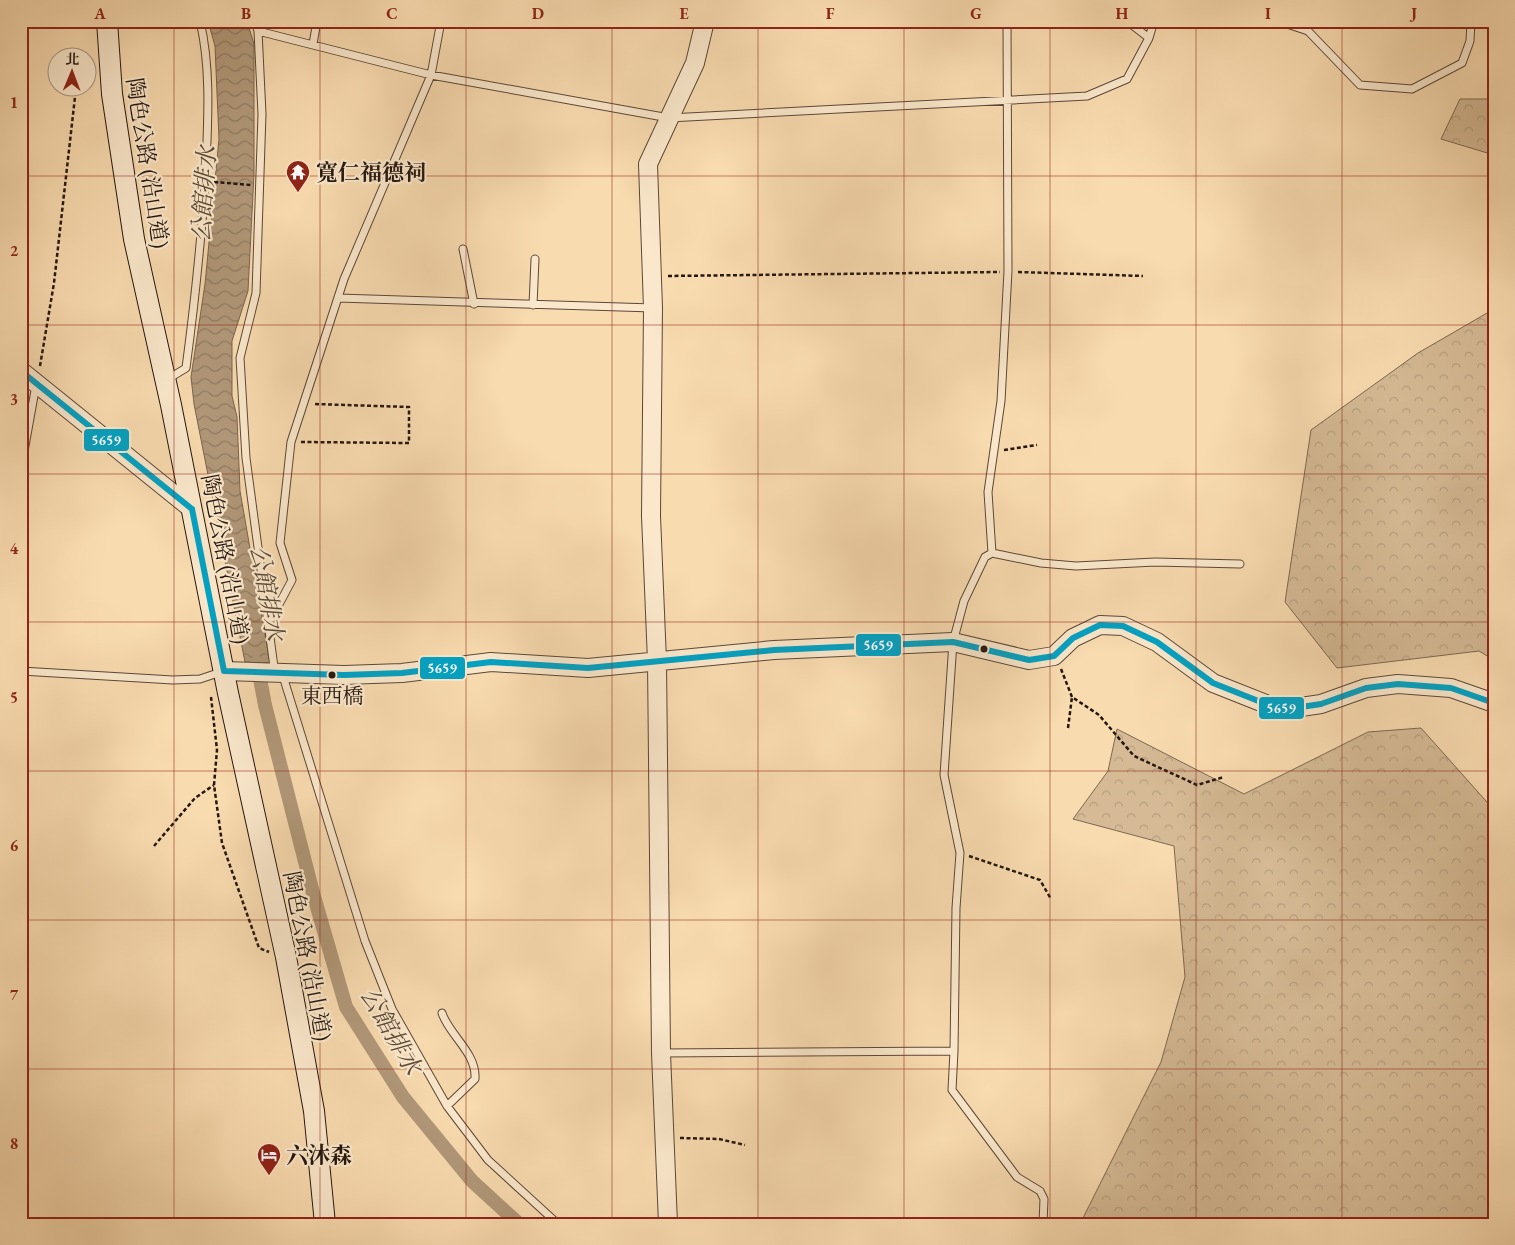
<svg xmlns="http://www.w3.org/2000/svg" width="1515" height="1245" font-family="'EB Garamond','Noto Serif TC',serif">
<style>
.forest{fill:url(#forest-crowns);stroke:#7d6852}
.water{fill:url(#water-waves);stroke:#79644f}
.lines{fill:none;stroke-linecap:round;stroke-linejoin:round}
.canal{stroke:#b19879;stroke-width:14}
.service-casing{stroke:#5a4837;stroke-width:9}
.tertiary-casing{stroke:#5a4837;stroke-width:20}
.secondary-casing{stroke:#25170f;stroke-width:22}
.path{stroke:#25170f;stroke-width:2.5;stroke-dasharray:4 2.5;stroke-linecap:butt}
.service{stroke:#fbe8cc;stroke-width:7}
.tertiary{stroke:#fbe8cc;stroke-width:18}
.secondary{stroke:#fbe8cc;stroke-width:20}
.bus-1-casing{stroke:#fbe8cc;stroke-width:10}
.bus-1{stroke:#02a2c4;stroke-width:6}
.grid{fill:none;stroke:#8f2418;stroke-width:1;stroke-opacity:0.55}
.bus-dot{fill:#25170f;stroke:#fbe8cc;stroke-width:2}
.labels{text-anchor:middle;stroke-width:4.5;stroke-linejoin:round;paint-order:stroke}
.bus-label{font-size:21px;fill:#25170f;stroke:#fbe8cc}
.street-label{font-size:22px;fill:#25170f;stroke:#fbe8cc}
.poi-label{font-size:22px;font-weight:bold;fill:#25170f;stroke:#fbe8cc;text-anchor:start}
.water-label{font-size:24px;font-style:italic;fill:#5d4b39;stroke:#fbe8cc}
.line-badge{stroke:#fbe8cc;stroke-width:2}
.badge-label{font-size:14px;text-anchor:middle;font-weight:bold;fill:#fff}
.neatline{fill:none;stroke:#8f2418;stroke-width:2}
.grid-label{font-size:16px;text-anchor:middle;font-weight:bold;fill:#8f2418}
</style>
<defs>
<pattern id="forest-crowns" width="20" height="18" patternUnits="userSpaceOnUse" patternTransform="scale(1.25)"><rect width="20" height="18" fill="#d5ba95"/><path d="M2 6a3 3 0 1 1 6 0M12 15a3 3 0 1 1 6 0" fill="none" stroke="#b79f7f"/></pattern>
<pattern id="water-waves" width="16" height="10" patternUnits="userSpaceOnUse" patternTransform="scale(1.25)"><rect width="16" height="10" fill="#b19879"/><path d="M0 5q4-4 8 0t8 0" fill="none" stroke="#907b62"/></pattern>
</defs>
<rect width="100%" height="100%" fill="#f9dbb0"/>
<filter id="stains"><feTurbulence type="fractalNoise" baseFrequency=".004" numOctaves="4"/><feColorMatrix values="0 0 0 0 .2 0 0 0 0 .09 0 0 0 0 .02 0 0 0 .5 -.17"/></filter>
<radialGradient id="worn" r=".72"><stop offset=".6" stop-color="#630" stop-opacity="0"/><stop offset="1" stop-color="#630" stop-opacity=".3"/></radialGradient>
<path class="forest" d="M1460,99H1494V155L1441,139Z
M1494,309V660L1479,651L1337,668L1285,602L1311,430L1418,353Z
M1421,728L1494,810V1224H1080L1161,1062L1185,977L1174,846L1073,819L1108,771L1117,729L1244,794L1368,732Z"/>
<path class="water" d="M208,21H247L254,44V174L248,291L232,341V396L237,417L240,491L270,663L245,662L194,404L191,377L205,284L219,139L215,46Z"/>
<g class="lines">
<path class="canal" d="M257,663L265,705L313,893L346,1007L403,1097L472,1181L519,1224"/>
<g class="service-casing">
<path id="service" d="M255,21L258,31L262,114L256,293L240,358L246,458L274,667L282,673L365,941L392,1009L447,1106L488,1160L558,1224
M1127,21L1149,38
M1278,21L1308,31L1360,85L1412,89L1462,63L1470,41L1471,21
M258,31L431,75L669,118L1087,96L1127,79L1149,38L1154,21
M313,44L317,21
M463,249L474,304
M338,298L653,308
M533,305L535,259
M168,379L186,368C195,300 202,234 206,166C208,118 211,68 200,21
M21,468L36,385
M992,553L988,492L1001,401L1008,271L1007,21
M269,623L292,580L280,543L291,442L344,279L431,75L441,21
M21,671L173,680L200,679L221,672
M442,1013C449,1035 477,1053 475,1079L447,1106
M954,1051L956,908L960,853L944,775L953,642L964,601L985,557L992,553L1041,563L1076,566L1155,562L1240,564
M662,1053L954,1051L952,1090L1017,1177L1040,1191L1044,1199L1043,1224"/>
</g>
<g class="tertiary-casing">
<path id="tertiary" d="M21,371L192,509
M224,671L344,675L402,673L491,662L588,668L774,650L953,642L1029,660L1054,656L1073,638L1100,625L1123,626L1157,642L1213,683L1271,706L1288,709L1321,704L1366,688L1398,684L1451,688L1494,703
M668,1224L661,1053L657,661L651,516L653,308L648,164L695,63L705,21"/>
</g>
<g class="secondary-casing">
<path id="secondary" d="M107,21L112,94L134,239L171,405L228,693L286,957L314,1111L325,1224"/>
</g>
<path class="path" d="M214,182L251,185
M1018,272L1143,276
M668,276L1000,272
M40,366L54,283L76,88
M301,442L409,443V407L314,404
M1004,450L1037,445
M1061,669L1072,697L1099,715L1134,756L1197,785L1224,777
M211,697L217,750L214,785L222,843L259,948L269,952
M1068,728L1072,697
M154,846L195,798L214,785
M969,856L1040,880L1051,899
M680,1138L719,1139L745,1145"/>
<use href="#service" class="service"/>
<use href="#tertiary" class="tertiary"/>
<use href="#secondary" class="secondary"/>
<g class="bus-1-casing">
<path id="bus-1" d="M21,371L192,509
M192,509L224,671
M224,671L344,675L402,673L491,662L588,668L774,650L953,642L1029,660L1054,656L1073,638L1100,625L1123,626L1157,642L1213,683L1271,706L1288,709L1321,704L1366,688L1398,684L1451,688L1494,703"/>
</g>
<use href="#bus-1" class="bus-1"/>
</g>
<path class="grid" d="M174,21V1224M320,21V1224M466,21V1224M612,21V1224M758,21V1224M904,21V1224M1050,21V1224M1196,21V1224M1342,21V1224M21,176H1494M21,325H1494M21,474H1494M21,622H1494M21,771H1494M21,920H1494M21,1069H1494"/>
<defs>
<g id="temple-pin" transform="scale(1.25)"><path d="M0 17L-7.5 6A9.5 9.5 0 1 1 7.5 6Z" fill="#8f2418" stroke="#fbe8cc"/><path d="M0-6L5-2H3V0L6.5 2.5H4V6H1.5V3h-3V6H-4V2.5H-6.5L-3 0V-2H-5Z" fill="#fff"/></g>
<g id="hotel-pin" transform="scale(1.25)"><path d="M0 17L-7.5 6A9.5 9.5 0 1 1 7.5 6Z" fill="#8f2418" stroke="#fbe8cc"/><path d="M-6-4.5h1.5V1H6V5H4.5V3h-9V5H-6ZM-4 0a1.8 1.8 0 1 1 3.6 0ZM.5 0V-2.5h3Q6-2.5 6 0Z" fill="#fff"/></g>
</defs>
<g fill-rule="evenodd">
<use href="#temple-pin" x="298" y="172"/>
<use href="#hotel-pin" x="269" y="1155"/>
</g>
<g class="bus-dot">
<circle cx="984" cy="649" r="4.5"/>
<circle cx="332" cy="675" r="4.5"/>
</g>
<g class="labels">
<g class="bus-label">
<text x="332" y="703">東西橋</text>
</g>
<g class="street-label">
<text transform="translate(148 163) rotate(81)" y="8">陶色公路 (沿山道)</text>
<text transform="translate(226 559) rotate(79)" y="8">陶色公路 (沿山道)</text>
<text transform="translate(308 956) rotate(79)" y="8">陶色公路 (沿山道)</text>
</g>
<g class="poi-label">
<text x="316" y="180">寬仁福德祠</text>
<text x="286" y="1163">六沐森</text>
</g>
<g class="water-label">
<text transform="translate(204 194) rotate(-86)" y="8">公館排水</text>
<text transform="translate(267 593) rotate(80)" y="8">公館排水</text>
<text transform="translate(391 1031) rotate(60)" y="8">公館排水</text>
</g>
</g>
<g class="line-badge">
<rect x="83" y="428" width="47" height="24" rx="5" fill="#02a2c4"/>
<rect x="855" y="633" width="47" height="24" rx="5" fill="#02a2c4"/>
<rect x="419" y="656" width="47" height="24" rx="5" fill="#02a2c4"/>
<rect x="1258" y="696" width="47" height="24" rx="5" fill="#02a2c4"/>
</g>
<g class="badge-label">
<text x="106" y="445">5659</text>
<text x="878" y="650">5659</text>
<text x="442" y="673">5659</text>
<text x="1281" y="713">5659</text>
</g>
<rect width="1515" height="1245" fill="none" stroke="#f9dbb0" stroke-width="55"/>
<g transform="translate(72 72) rotate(1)"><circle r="24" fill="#fbe8cc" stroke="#a59480"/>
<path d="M0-4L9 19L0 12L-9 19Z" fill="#8f2418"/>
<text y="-8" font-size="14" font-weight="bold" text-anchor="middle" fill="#25170f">北</text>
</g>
<rect x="28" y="28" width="1460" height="1190" class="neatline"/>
<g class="grid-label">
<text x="100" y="19">A</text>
<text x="246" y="19">B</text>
<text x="392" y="19">C</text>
<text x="538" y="19">D</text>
<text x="684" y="19">E</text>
<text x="830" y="19">F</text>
<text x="976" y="19">G</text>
<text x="1122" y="19">H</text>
<text x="1268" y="19">I</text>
<text x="1414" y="19">J</text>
<text x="14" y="108">1</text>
<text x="14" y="256">2</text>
<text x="14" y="405">3</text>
<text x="14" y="554">4</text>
<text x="14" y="703">5</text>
<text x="14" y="851">6</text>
<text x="14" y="1000">7</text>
<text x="14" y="1149">8</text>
</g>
<rect width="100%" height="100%" filter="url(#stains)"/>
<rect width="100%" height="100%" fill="url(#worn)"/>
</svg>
